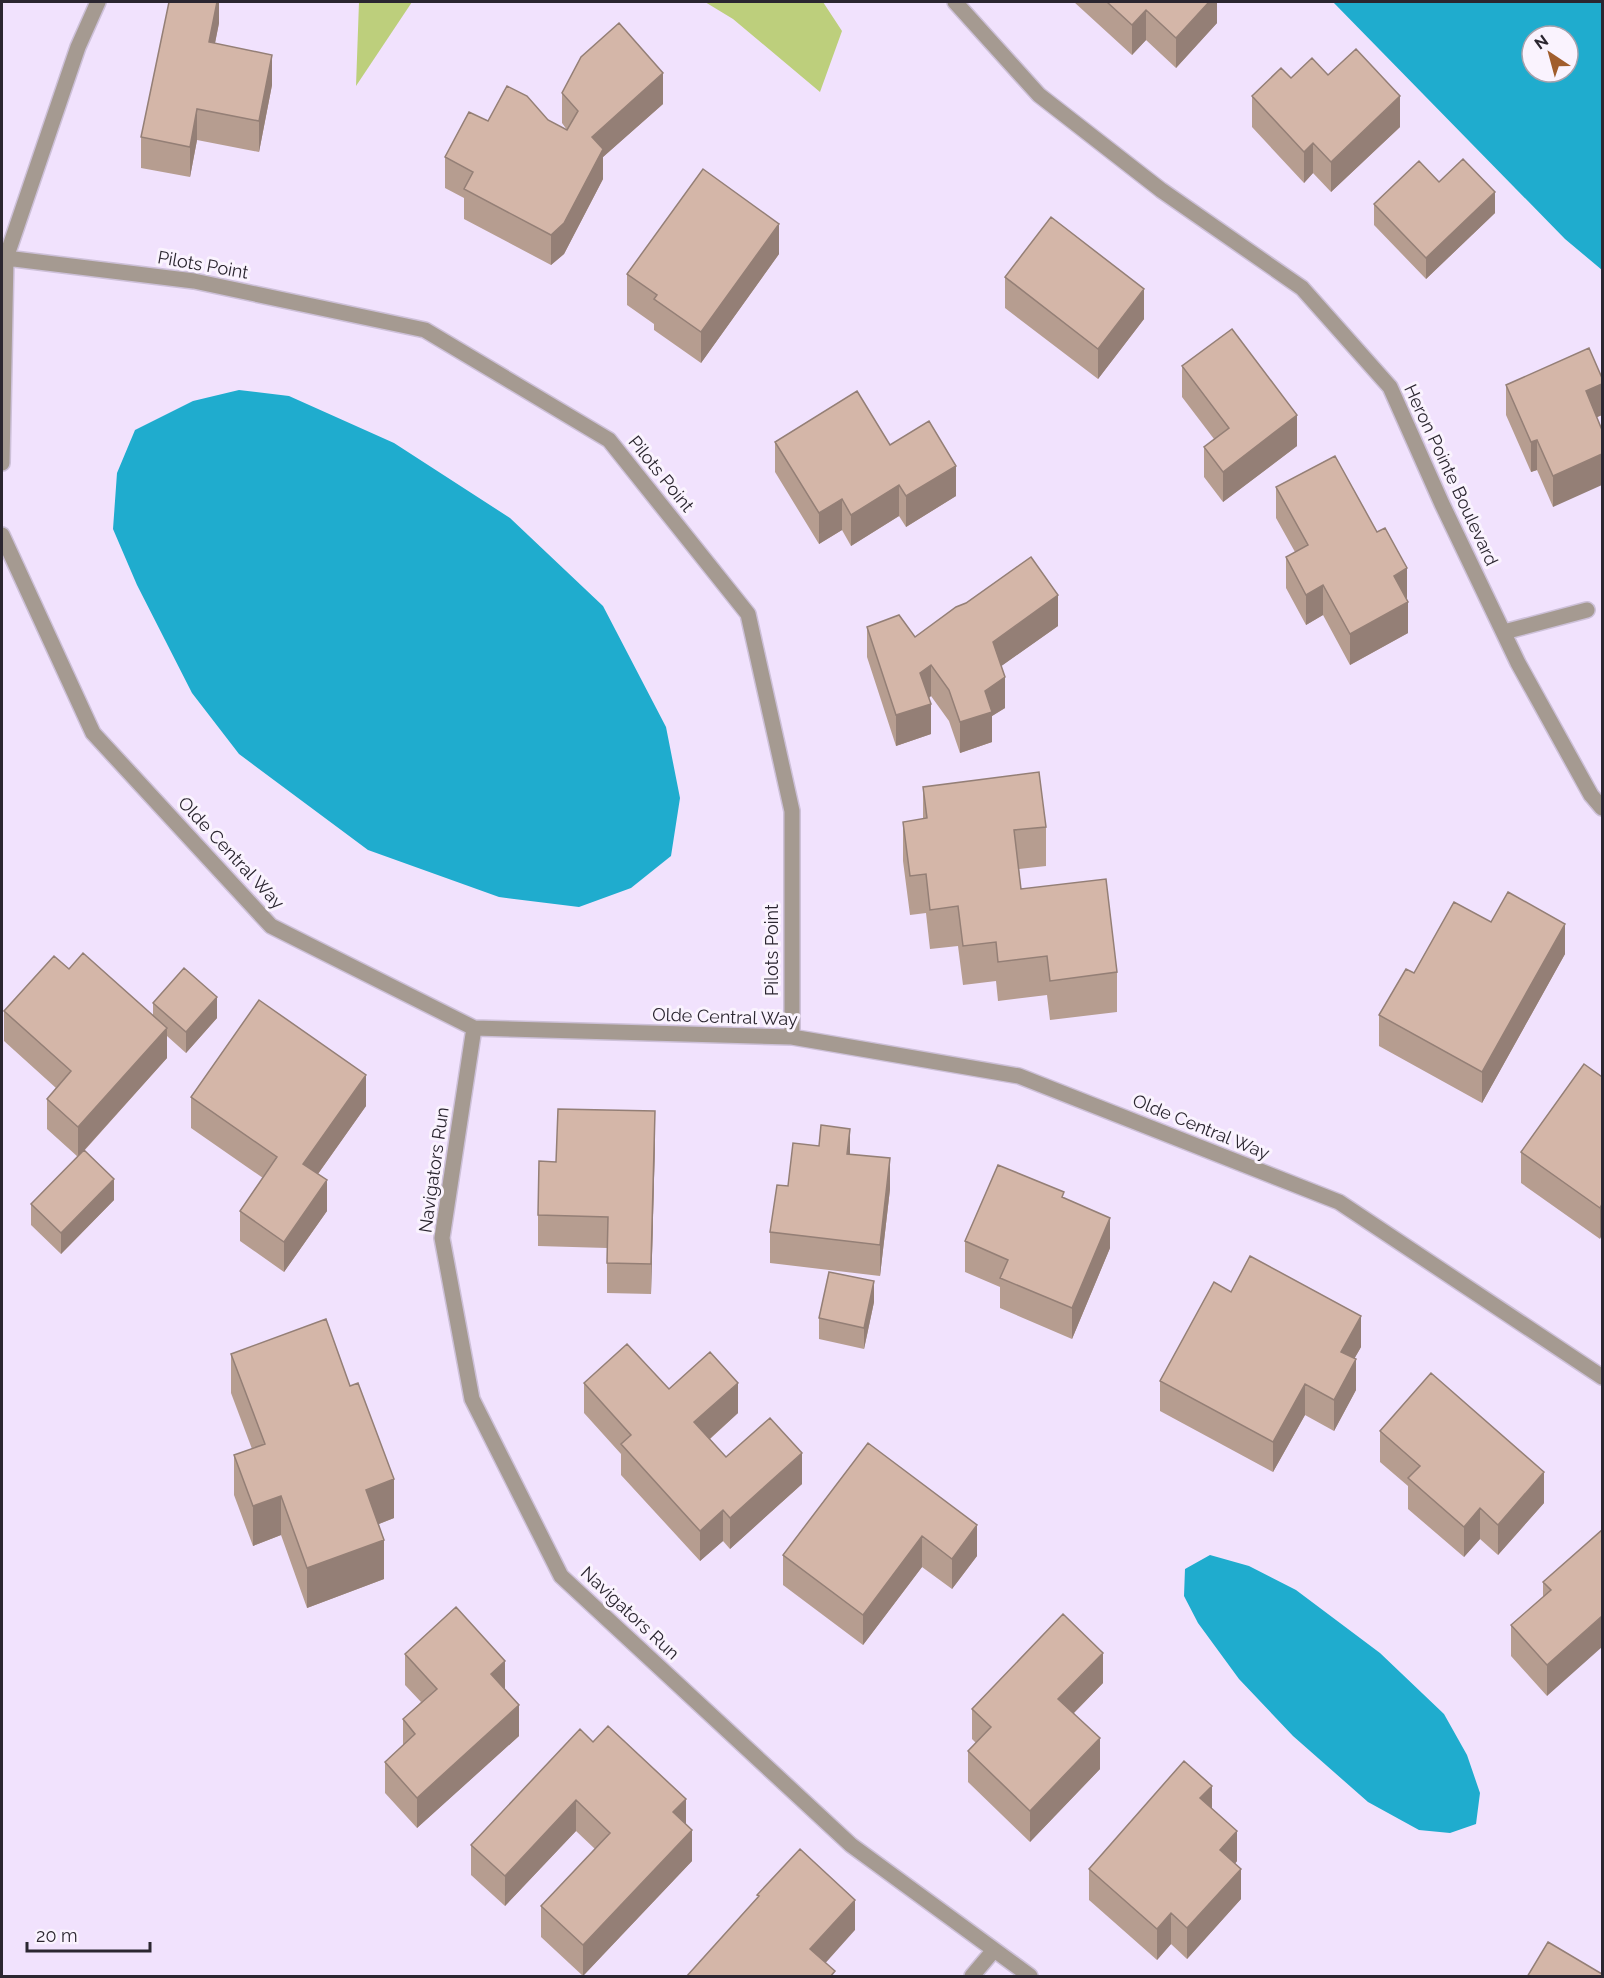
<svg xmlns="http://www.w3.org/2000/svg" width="1604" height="1978" font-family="Raleway,sans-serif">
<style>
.green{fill:#bdcf7c}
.water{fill:#1facce;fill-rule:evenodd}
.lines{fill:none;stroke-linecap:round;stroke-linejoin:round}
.minor-casing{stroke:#cdc0d8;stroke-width:18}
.minor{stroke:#a59a91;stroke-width:15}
.wall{fill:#b69d90}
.shaded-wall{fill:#947f76}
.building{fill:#d4b6a8;stroke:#947f76;stroke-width:1.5}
.labels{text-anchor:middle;stroke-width:6;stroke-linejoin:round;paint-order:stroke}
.street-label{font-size:18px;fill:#2b2630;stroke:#faf3fe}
</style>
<rect width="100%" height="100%" fill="#f1e2fd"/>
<path class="green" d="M359,2H412L356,86Z
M705,2H823L842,31L820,92L733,19Z"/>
<path class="water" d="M1333,2H1602V270L1565,239ZM1532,36H1568V72H1532Z
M239,390L289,396L394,443L510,518L603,606L666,727L680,798L671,856L631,888L579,907L499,897L368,850L239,754L192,693L137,585L113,529L117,473L135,430L193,401Z
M1210,1555L1249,1566L1296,1590L1380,1653L1444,1714L1467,1755L1480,1793L1476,1824L1450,1833L1419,1830L1368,1802L1293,1736L1239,1679L1198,1623L1184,1596L1185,1569Z"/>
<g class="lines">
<g class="minor-casing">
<path id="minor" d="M955,2L1039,95L1161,190L1302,288L1390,387L1442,504L1518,663L1591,795L1602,808
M6,258L194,281L425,330L609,440L748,614L792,811V1037
M2,463L6,258L78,47L98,2
M2,535L93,733L271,926L474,1028L792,1037L1019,1076L1339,1202L1602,1377
M1504,632L1587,610
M474,1028L442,1238L472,1399L561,1576L851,1845L1030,1976
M972,1976L994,1950"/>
</g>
<use href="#minor" class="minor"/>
</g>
<path class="wall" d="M219,2V23L215,43L272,85L259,152L197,140L190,177L141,168V137Z
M1074,2H1217V23L1176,68L1146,40L1132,55Z
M1328,75L1400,127L1331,192L1313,173L1304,183L1252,127V96L1291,78Z
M562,93L663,104L603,157V179L564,254L551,265L464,219V198L445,188V157L548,120L567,130L562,123Z
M1439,182L1495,213L1426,279L1374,225V204Z
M779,254L701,363L654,330V324L627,305V274Z
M1005,277L1144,319L1098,379L1005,308Z
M1182,366L1297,446L1223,502L1204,477V447L1214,439L1182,397Z
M1506,385L1602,415L1597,417L1553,507L1537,470L1531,472L1506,415Z
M775,442L890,445L956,496L906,527L899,516L851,546L842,530L819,544L775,472Z
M1276,487L1407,598L1408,633L1350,665L1323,615L1306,625L1286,588V557L1295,552L1276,518Z
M1058,626L1001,666L1005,708L992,716V742L960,753L949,721L931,696L929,698L931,734L896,746L867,657V627L915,637Z
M923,787L1046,827V866L1019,869L1021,889L1117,972V1012L1050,1020L1047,995L998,1001L996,981L963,985L958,946L930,949L926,913L910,915L903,861V822L923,819Z
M1491,922L1565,954L1482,1103L1379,1046V1015Z
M69,969L153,1015V1003L217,1018L186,1053L167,1036V1058L84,1151L114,1200L61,1254L31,1225V1204L78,1157L47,1129V1099L56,1088L4,1041V1011Z
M1602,1077L1600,1239L1521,1183V1152Z
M191,1097L366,1106L318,1174L327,1211L284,1272L240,1241V1211L263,1178L191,1128Z
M655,1141L651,1294L607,1293V1248L538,1246V1215L556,1162Z
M788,1186L890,1189L880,1276L770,1263V1232Z
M1064,1198L1110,1248L1072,1339L1000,1308V1287L965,1272V1241Z
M1231,1292L1361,1347L1354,1359L1356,1390L1334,1431L1305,1415L1273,1472L1160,1411V1381Z
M874,1302L864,1349L819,1339V1318Z
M231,1354L394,1518L379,1524L384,1579L307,1608L281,1535L253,1546L234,1495V1455L252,1449L231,1393Z
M584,1383L669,1389L738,1413L710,1439L726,1457L802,1484L730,1549L723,1541L700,1561L621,1475V1454L584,1413Z
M1380,1431L1544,1503L1498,1555L1480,1539L1464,1557L1408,1509V1486L1380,1462Z
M868,1443L977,1556L952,1589L922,1567L863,1645L783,1585V1555Z
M1602,1530L1547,1696L1511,1656V1625L1543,1597V1582Z
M405,1654L505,1690L519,1736L417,1828L385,1793V1762L403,1746V1719L421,1702L405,1685Z
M1103,1683L1074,1713L1100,1769L1030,1842L968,1782V1751L976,1743L972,1739V1709Z
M593,1742L686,1824L692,1861L583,1976L541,1937V1906L595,1849L576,1831L505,1906L471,1875V1845Z
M1212,1809L1237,1861L1235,1864L1241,1899L1187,1959L1171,1944L1157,1960L1089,1900V1869Z"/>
<path class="shaded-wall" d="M217,2H219V23L209,73V42Z
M1209,2H1217V23L1176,68V38Z
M1146,10V40L1132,55V25Z
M272,55V85L259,152V121Z
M663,73V104L603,157V179L564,254L551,265V235L592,137Z
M1400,96V127L1331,192V162Z
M197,109V140L190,177V147Z
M1313,143V173L1304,183V152Z
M1495,192V213L1426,279V258Z
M779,224V254L701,363V332Z
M1144,289V319L1098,379V349Z
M1602,384V415L1586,422V391Z
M1297,415V446L1223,502V472Z
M1537,440V470L1531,472V442Z
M1602,454V485L1553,507V476Z
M956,466V496L906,527V496Z
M899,485V516L851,546V515Z
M842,499V530L819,544V513Z
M1407,568V598L1394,606V576Z
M1323,585V615L1306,625V595Z
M1058,595V626L993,672V642Z
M1408,602V633L1350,665V634Z
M931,665V696L920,704V673Z
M1005,677V708L992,716V742L960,753V722L985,691Z
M931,704V734L896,746V715Z
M1565,924V954L1482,1103V1072Z
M217,997V1018L186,1053V1032Z
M167,1028V1058L78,1157V1127Z
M366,1075V1106L303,1195V1164Z
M655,1111V1141L651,1294V1264Z
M850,1129V1159L847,1154Z
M890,1158V1189L880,1276V1245Z
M114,1179V1200L61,1254V1233Z
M327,1180V1211L284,1272V1242Z
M1602,1204V1235L1600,1239V1208Z
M1110,1218V1248L1072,1339V1308Z
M874,1281V1302L864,1349V1328Z
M1361,1316V1347L1341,1382V1352Z
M1356,1359V1390L1334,1431V1400Z
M738,1383V1413L694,1453V1422Z
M1305,1384V1415L1273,1472V1442Z
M802,1453V1484L730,1549V1518Z
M1544,1472V1503L1498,1555V1525Z
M394,1479V1518L366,1529V1490Z
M281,1496V1535L253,1546V1506Z
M1480,1508V1539L1464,1557V1527Z
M723,1510V1541L700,1561V1531Z
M977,1525V1556L952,1589V1559Z
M922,1536V1567L863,1645V1615Z
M384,1540V1579L307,1608V1568Z
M1602,1616V1647L1547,1696V1665Z
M1103,1653V1683L1058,1729V1699Z
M505,1661V1691L491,1674Z
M519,1705V1736L417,1828V1798Z
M1100,1738V1769L1030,1842V1811Z
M1212,1786V1816L1200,1798Z
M686,1799V1830L673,1812Z
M576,1800V1831L505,1906V1876Z
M692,1830V1861L583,1976V1945Z
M1237,1831V1861L1220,1881V1850Z
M1241,1869V1899L1187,1959V1928Z
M855,1900V1930L813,1977L810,1949Z
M1171,1913V1944L1157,1960V1929Z"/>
<path class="building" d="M169,2H217L209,42L272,55L259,121L197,109L190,147L141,137Z
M1107,2H1209L1176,38L1146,10L1132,25Z
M619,23L663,73L592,137L603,149L564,223L551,235L464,189L473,172L445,157L469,112L488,121L507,86L527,96L548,120L567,130L578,111L562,93L581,57Z
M1356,49L1400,96L1331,162L1313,143L1304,152L1252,96L1281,68L1291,78L1312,58L1328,75Z
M1463,159L1495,192L1426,258L1374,204L1419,161L1439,182Z
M703,169L779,224L701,332L654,299L657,295L627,274Z
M1051,217L1144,289L1098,349L1005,277Z
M1232,329L1297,415L1223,472L1204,447L1229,428L1182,366Z
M1589,348L1602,378V384L1586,391L1602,430V454L1553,476L1537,440L1531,442L1506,385Z
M857,391L890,445L929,421L956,466L906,496L899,485L851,515L842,499L819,513L775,442Z
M1335,456L1377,532L1385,528L1407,568L1394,576L1408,602L1350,634L1323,585L1306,595L1286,557L1308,545L1276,487Z
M1031,557L1058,595L993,642L1005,677L985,691L992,712L960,722L949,690L931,665L920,673L931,704L896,715L867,627L899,615L915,637L956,607L966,603Z
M1039,772L1046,827L1014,830L1021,889L1106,879L1117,972L1050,981L1047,956L998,962L996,942L963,946L958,906L930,910L926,874L910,876L903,822L927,818L923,787Z
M1508,892L1565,924L1482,1072L1379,1015L1406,969L1414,973L1454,902L1491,922Z
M83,953L167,1028L78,1127L47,1099L71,1071L4,1011L54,956L69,969Z
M184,968L217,997L186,1032L153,1003Z
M259,1000L366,1075L303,1164L327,1180L284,1242L240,1211L277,1157L191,1097Z
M1584,1064L1602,1077V1204L1600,1208L1521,1152Z
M558,1109L655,1111L651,1264L607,1263L608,1217L538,1215L539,1161L556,1162Z
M821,1125L850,1129L847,1154L890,1158L880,1245L770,1232L777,1185L788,1186L793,1143L819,1146Z
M84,1150L114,1179L61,1233L31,1204Z
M998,1165L1064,1192L1062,1197L1110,1218L1072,1308L1000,1278L1008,1260L965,1241Z
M1250,1256L1361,1316L1341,1352L1356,1359L1334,1400L1305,1384L1273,1442L1160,1381L1214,1282L1231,1292Z
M829,1272L874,1281L864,1328L819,1318Z
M326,1319L350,1386L358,1383L394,1479L366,1490L384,1540L307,1568L281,1496L253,1506L234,1455L265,1444L231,1354Z
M627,1344L669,1389L710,1352L738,1383L694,1422L726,1457L770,1418L802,1453L730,1518L723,1510L700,1531L621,1444L631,1435L584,1383Z
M1431,1373L1544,1472L1498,1525L1480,1508L1464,1527L1408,1478L1420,1466L1380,1431Z
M868,1443L977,1525L952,1559L922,1536L863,1615L783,1555Z
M1602,1530V1616L1547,1665L1511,1625L1551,1590L1543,1582Z
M456,1607L505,1661L491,1674L519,1705L417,1798L385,1762L415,1734L403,1719L437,1689L405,1654Z
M1063,1614L1103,1653L1058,1699L1100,1738L1030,1811L968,1751L991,1727L972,1709Z
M608,1726L686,1799L673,1812L692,1830L583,1945L541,1906L610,1833L576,1800L505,1876L471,1845L580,1729L593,1742Z
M1184,1761L1212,1786L1200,1798L1237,1831L1220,1850L1241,1869L1187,1928L1171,1913L1157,1929L1089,1869Z
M800,1849L855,1900L810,1949L835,1971L830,1977H686L759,1896L757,1895Z
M1548,1942L1602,1974V1977H1527Z"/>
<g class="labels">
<g class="street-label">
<text transform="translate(203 265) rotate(10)" y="6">Pilots Point</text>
<text transform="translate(661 474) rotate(51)" y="6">Pilots Point</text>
<text transform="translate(1451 475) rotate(65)" y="6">Heron Pointe Boulevard</text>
<text transform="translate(231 853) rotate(47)" y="6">Olde Central Way</text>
<text transform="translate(772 950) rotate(-90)" y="6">Pilots Point</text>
<text transform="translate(725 1017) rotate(2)" y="6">Olde Central Way</text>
<text transform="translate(1201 1127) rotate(22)" y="6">Olde Central Way</text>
<text transform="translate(434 1170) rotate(-82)" y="6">Navigators Run</text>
<text transform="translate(630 1613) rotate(43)" y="6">Navigators Run</text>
</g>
</g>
<rect width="1604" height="1978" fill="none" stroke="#2b2630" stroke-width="6"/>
<g transform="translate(1550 54) rotate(324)"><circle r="28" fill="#faf3fe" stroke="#a7a1ac" stroke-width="1.5"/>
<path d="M0-4.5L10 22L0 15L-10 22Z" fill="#a15e2d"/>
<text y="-9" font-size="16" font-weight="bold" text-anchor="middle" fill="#2b2630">N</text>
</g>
<path d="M27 1942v9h123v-9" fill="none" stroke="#2b2630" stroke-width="3"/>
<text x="36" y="1942" font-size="18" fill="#2b2630" stroke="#faf3fe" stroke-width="4.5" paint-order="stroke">20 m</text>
</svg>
